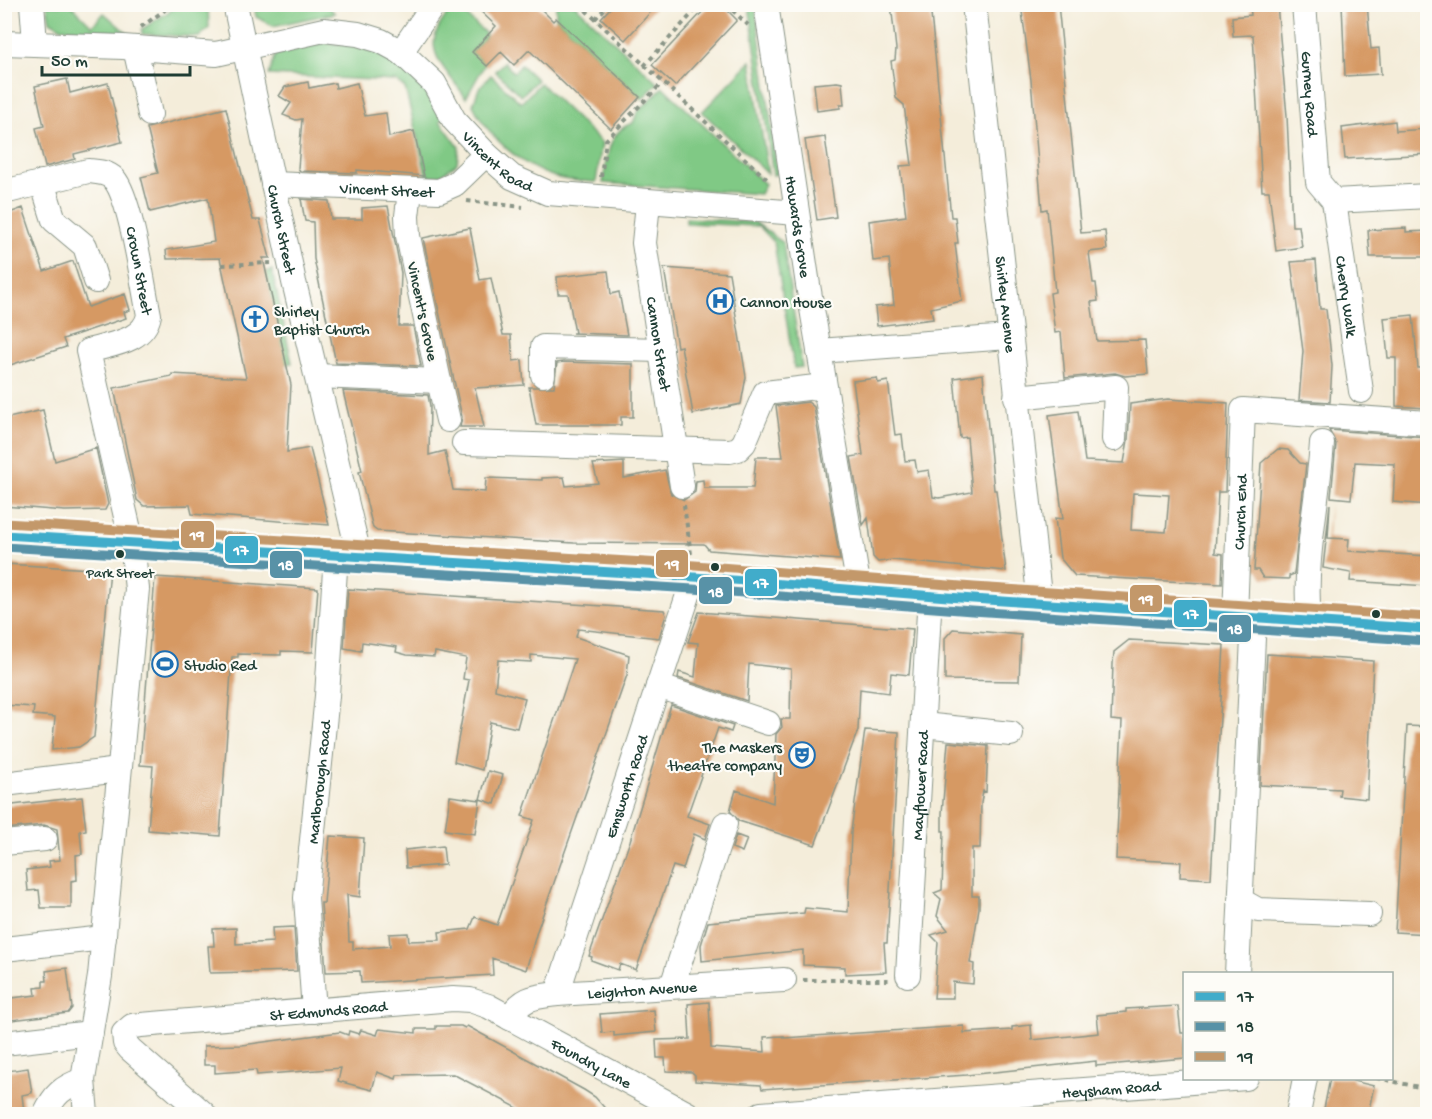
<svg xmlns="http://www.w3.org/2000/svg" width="1432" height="1119" font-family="'Gochi Hand',sans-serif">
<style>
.green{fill:#80c985;stroke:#50835c;stroke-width:1.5}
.building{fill:#d69964;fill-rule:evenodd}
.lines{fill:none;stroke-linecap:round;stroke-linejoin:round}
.minor-casing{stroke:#8a9587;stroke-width:26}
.major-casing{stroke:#8a9587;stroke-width:32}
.path{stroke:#8a9587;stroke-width:4;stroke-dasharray:4.5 4.5;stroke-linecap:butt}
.minor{stroke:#fff;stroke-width:24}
.major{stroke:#f6be87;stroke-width:30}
.bus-1-casing{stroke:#fdfcf7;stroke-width:14}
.bus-2-casing{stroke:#fdfcf7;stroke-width:14}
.bus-3-casing{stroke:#fdfcf7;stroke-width:14}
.bus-1{stroke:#41acca;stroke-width:9}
.bus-2{stroke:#5892a7;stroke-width:9}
.bus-3{stroke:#c3986a;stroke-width:9}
.bus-dot{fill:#1f3d34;stroke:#fdfcf7;stroke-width:2}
.labels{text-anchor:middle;stroke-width:4.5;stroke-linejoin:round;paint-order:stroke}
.bus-label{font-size:14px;fill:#1f3d34;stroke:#fdfcf7}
.street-label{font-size:16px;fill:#1f3d34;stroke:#fdfcf7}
.poi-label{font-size:16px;fill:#1f3d34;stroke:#fdfcf7;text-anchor:start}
.line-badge{stroke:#fdfcf7;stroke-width:2}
.badge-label{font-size:16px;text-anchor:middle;font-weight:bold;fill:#fff}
</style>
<rect width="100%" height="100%" fill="#fdfcf7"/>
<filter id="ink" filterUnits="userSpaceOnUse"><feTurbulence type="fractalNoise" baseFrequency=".0167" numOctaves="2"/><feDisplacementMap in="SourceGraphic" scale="12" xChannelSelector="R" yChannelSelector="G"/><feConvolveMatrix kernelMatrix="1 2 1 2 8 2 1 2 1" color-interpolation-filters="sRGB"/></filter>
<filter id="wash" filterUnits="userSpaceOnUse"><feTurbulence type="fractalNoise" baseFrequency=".008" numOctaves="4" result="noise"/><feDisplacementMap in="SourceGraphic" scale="24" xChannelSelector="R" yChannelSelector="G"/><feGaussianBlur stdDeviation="1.35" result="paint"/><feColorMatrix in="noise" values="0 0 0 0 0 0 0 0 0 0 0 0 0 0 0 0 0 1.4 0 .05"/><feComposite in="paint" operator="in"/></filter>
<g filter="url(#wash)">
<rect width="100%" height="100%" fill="#f4edda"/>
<path class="green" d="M47,5H71L92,26L104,13L127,33L62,28L50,21Z
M179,5H208L209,28L199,37L142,34V29Z
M326,5L335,13L273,26L256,17L255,11L261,5Z
M455,5L485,33L486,36L472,52L485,64L466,98C439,60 416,47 455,5Z
M556,5H575L658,83L642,99L556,18Z
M749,5H755L778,174L773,175Z
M319,43C384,42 409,69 445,117L440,121L459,147L457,163L441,175L427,177L405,88L396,81L269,75L276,54Z
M751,61L768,174L702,112Z
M504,62L514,73L521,65L537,80L521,96L495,71Z
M491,75L521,103L540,83L602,143L596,182C582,181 568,181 555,177C522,167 487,136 473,105L479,88Z
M663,87L765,184L760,194L603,183C607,160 607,130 633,123L637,113Z
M686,218L755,222L783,243L802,367L794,368L774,242L759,226L686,223Z
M272,270L292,363L286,364L266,272Z"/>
<g id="blocks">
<path class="building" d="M473,4H536L553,21L556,18L640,97L611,129L529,50L514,65L501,52L487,66L472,52L496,26Z
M614,4H658L625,40L601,18Z
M710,4H721L737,20L675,86L652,65Z
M891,4H930L951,217H955L958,243H955L962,301L931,308L933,319L877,326L875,307L894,305L889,259L873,261L869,221L906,216L900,166L912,165L904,105L896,98L891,61L895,60L896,49Z
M1021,4H1058L1081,233L1105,231L1107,250L1089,252L1093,283H1096L1098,301L1091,302L1097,341L1145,340L1148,374L1125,376L1115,373L1065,378L1061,332L1055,333L1050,293L1055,292L1047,209L1042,210L1031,80Z
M1250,4H1277L1287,116L1292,226H1299L1302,247L1276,251L1269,191H1262L1253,35L1233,36L1232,17L1251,15Z
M1342,4H1367L1371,49L1379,48L1381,74L1345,76Z
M67,79L70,93L108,83L122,142L74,154L75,159L45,167L36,128L44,126L35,86Z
M308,82L309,88L335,83L336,88L357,83L365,116L386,113L389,137L414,131L424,176L357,170V173L300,171L298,168L302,119L296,120L283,115L291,103L279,96L285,87Z
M837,82L842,83L844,105H840V108L817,111L814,84Z
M226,108L253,220H260L270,258H263L291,385L287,452L310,448L329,525L192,514L190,505L144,506L137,500L114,388L172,376V374L246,378L220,258L167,259L166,250L214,242L208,198L150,212L141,177L158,173L147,128Z
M1395,121L1396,131L1428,129V154L1345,159L1342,128Z
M825,137L836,217L817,220L805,140Z
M301,199L329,201L331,219H362V208L388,206L401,273L399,326H413L421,366L336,363L314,259L313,222L305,221Z
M23,208L44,271L73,261L88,307L125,294L130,310L124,312L126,318L63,339L66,347L4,367V215Z
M470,228L480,280L491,278L503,335H511L513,361L522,360L524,385L475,388L484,427H460L462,417L423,238Z
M1406,228V232L1428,231V257H1370L1368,230Z
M1316,260L1320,309H1326L1332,366L1330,402L1299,400L1303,351L1291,262Z
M664,268L729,273L746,377L741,404L693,414L681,346L677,347Z
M608,271L611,294L619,292L627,335L572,333H575L568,294H558L557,277Z
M1413,315L1418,368H1424L1425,408L1396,406V358H1388L1384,318Z
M564,362L633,364V417H621V425H536L529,387H554L557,363Z
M983,374L994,490H996L1006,571L892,560L878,562L873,557L868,518L863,525L851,457L863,455L853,381L877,378L878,383L888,381L895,435L902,434L905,461L915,460L917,472L929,470L933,497L939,498L972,492L967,437L960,438L954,378Z
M343,391L428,395L430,406L429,455L445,451L453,490L485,492L486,478L542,480V478L564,477L566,486L598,483L593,464L624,462V478L665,470L671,494L684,500L695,492L696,481L703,480L704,488H753L756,457H783L776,406L808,402L814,407L840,560L709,550L704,544L574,543L377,531L373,528L359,472L362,471Z
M1168,399L1228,403L1225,492H1218L1215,553L1223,554L1222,584L1075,576L1060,558L1055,518L1063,519L1049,415L1078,411L1085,461L1124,463L1128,440L1130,404ZM1133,493L1169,495L1166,532L1131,530Z
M43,410L55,461L96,448L108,504L105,510L65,511L4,506V419Z
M1329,430L1428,437V505L1393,502L1395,464L1355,462L1351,499L1331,497L1336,444Z
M1278,449L1288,450L1300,463L1306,464L1294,574L1289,576V579L1263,578L1258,570H1254L1261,463Z
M1330,504L1328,538L1349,539L1348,551L1428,556V586L1350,581L1351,573L1323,568Z
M4,564L110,570L94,737L79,747L52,750L55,717L33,715L34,707L4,705Z
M155,577L318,588L313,652L281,651V655L238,654V657H232L220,836L148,830L153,766L140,765Z
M348,589L664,610L666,615L659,638L578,629L576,637L629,655L627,675L537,931L526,970L492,958L493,975L361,983L360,971L326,972L321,903H324L330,836L364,838L360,897L347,895L349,942H353V949L390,946L389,934L408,933L409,941L440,940L439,932L470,929L475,917L497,925L534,820L522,816L575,659L531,655V662L498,660L495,690L525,698L517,728L490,722L482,770L454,762L469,680L463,679L466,658L435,652L434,657L407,655L396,652L397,647L362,642L361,651L344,648Z
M699,612L913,629L909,675L891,673L889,693L860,689L858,730L815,845L739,821L730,811L736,790L773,803L776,734L782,727L781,719H790L791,669L749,664L747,701L678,678L679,672L695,677L698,643L688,642Z
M953,629L1021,635L1019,681L945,680V638Z
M1129,640L1224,645L1211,879L1180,877L1181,862L1116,859L1122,721L1111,720L1113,664L1114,652Z
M1267,654L1373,661L1367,799L1339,796L1340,789L1260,785Z
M671,705L733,726L731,732L718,728L687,816L710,824L705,839L694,834L683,869L673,866L636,970L620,964L618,970L591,960L592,957L589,956L630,841Z
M1407,726L1428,727V934L1395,932Z
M865,730L899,732L887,943H884L886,972L845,974V967L803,965V950L702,961L701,945L708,922L804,913L805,908L848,912L851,832Z
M948,742L988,746L986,792L983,791L981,803L980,848H972V896H979V908L970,963L974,964L973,984L953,982V998H934L938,942L931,935L948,930L937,916L941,899L934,893L942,890L944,831H942V813Z
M488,771L503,775L495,804L480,799Z
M450,796L480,800L475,834L445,830Z
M82,797L86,830L80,831L82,854L76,855L77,880L71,881V908H41L39,890L28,891L26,870L50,867L49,861L60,860L57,829L44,825L4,829V806Z
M736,835L747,839L742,852L732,848Z
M443,846L445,865L406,868L405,850Z
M294,927L297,971L210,973L208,946H214L213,929L236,928V944L273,942L272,928Z
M67,968L72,1008L68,1013L4,1021V999L36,995L35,988L43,987V981H47L46,971Z
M709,1002L711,1048L765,1052L764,1037L784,1036V1038L964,1026V1033L1012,1030V1027L1031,1025L1032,1040L1099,1033L1097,1015L1126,1012V1009L1178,1006L1181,1033H1185V1058L1096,1066V1061L967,1075L762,1089L761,1085L695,1081V1075L692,1072L666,1071L665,1058H657L656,1040L690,1039L688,1004Z
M654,1010L656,1032L614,1036V1032L602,1033L600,1014Z
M436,1026H461L465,1028L467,1026L584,1090L595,1097L610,1114H529L453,1074L397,1075L396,1079L377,1072L372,1090L338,1081L341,1068L257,1075L256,1070L215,1073V1065H204V1046L242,1045L340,1032L348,1035L349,1031L359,1034L361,1030L377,1035L379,1029L416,1033V1029H436Z
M28,1068L32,1093L22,1095L24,1112L21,1114H4V1076L8,1075L7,1071Z
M1330,1078H1353V1081L1374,1086L1368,1114H1323Z"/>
</g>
</g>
<g filter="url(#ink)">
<use href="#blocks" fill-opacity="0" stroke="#8a9587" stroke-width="1.5"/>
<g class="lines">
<g class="minor-casing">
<g id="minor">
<path d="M32,4L35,43"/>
<path id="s1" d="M235,4L294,282L359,555"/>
<path id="s2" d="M766,4L808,285L859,589"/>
<path id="s3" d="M974,4L1040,604"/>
<path id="s4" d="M1304,4L1318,182L1334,201L1428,196"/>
<path id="s5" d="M4,43L123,47L216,54L324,30L358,34L381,41L401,52L434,83L454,120L486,154L512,177L548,193L797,213"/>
<path d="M135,48L150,114"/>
<path d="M401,52L434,4"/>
<path d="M42,182L54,220L85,246L96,281"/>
<path id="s6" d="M273,184L439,191L455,184L486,154"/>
<path id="s7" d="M4,192L88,171C98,172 107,172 114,179C131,198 143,286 149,315C144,342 111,344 88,351L132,543L137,589L100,976L83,1080L86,1114"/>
<path id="s8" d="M1334,201L1361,391"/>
<path id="s9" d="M648,203L644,243L682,486"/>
<path d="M819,351L1009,337"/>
<path d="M543,375V347L661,350"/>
<path d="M317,376L439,381L408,236L407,216L410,191"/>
<path d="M439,381L448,420"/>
<path d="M1016,397L1116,387L1114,439"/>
<path d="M464,443L730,451L738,449L744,443L765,393L824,386"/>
<path id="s10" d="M1235,616L1243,410L1428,423"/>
<path d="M1309,621C1303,562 1318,503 1322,443"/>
<path d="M658,686L768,723"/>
<path d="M923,725L1011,734"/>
<path d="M4,784L119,770"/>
<path d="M4,843L45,839"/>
<path d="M1240,900L1258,910L1369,914"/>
<path d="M4,949L104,938"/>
<path d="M1237,974L1254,617"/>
<path id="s11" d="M908,975L930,595"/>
<path d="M672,986L725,824"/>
<path id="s12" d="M557,994L694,577"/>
<path id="s13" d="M314,1011L306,898L327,696L336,554"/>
<path id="s14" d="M510,1018C522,997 534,997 557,994L784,980"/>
<path d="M4,1043L91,1033"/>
<path d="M45,1114C54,1095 62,1087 83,1080"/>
<path id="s15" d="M204,1114L130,1049L125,1043L124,1033L132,1026L141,1025L453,999L470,1000L488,1006L688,1114"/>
<path id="s16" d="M761,1114L1246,1078"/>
<path d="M1298,1114L1305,1078"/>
</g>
</g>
<g class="major-casing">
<path id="major" d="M4,535L694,577L973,599L1428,629"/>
</g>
<path class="path" d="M159,4L165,10L173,4
M579,4L770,182
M726,4L748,25
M595,19L609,4
M141,27L165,10
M644,66L701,4
M601,177L606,140L662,83
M467,201L523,207
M222,265L271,263
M684,505L691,554
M803,980H889
M1377,1078L1428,1089
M1426,1114L1428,1106"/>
<use href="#minor" class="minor"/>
<use href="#major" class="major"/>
<g class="bus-1-casing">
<path id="bus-1" d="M4,535L694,577L973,599L1428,629"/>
</g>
<g class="bus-2-casing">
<path id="bus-2" d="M4,547L693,589L972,611L1427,641"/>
</g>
<g class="bus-3-casing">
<path id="bus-3" d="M5,523L695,565L974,587L1428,617"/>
</g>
<use href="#bus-1" class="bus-1"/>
<use href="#bus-2" class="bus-2"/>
<use href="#bus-3" class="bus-3"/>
</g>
</g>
<defs>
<g id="hospital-ring" transform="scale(1.35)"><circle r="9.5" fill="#fdfcf7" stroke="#1f6fb2" stroke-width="1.5"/><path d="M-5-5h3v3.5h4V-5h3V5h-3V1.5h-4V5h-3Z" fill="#1f6fb2"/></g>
<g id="church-ring" transform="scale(1.35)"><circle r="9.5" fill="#fdfcf7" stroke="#1f6fb2" stroke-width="1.5"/><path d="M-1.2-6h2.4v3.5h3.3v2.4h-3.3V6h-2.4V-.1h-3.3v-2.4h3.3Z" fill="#1f6fb2"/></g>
<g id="stadium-ring" transform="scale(1.35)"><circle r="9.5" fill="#fdfcf7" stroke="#1f6fb2" stroke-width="1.5"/><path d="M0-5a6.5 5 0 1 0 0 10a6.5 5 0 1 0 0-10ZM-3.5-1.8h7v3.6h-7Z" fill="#1f6fb2"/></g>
<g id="theatre-ring" transform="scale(1.35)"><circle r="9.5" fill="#fdfcf7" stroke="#1f6fb2" stroke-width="1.5"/><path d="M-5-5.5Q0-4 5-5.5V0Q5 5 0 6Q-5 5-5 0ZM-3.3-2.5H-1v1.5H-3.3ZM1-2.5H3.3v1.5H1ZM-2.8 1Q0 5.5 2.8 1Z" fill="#1f6fb2"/></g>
</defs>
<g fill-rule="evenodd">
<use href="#hospital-ring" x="720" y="301"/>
<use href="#church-ring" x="255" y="319"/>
<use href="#stadium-ring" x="165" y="664"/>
<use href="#theatre-ring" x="802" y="755"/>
</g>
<g class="bus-dot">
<circle cx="120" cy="554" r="5"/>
<circle cx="715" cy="567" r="5"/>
<circle cx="1376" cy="614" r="5"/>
</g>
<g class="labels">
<g class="bus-label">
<text x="120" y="577">Park Street</text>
</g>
<g class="street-label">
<text dy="6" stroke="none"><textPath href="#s4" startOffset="90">Gurney Road</textPath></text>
<text dy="6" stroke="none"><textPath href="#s5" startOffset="552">Vincent Road</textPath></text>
<text dy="6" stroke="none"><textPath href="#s6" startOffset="114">Vincent Street</textPath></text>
<text dy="6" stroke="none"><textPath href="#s2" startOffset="225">Howards Grove</textPath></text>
<text dy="6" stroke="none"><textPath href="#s1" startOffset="230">Church Street</textPath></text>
<text dy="6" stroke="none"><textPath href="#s7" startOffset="210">Crown Street</textPath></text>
<text dy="6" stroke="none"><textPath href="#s8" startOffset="96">Cherry Walk</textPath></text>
<text dy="6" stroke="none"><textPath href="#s3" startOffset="302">Shirley Avenue</textPath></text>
<text transform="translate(424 311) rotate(78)" y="6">Vincent's Grove</text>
<text dy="6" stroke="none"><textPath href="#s9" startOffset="142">Cannon Street</textPath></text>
<text dy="6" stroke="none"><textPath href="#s10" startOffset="104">Church End</textPath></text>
<text dy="6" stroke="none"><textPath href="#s13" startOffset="230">Marlborough Road</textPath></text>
<text dy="6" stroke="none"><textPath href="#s12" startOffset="219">Emsworth Road</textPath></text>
<text dy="6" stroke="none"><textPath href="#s11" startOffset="190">Mayflower Road</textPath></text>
<text dy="6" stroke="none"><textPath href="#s14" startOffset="141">Leighton Avenue</textPath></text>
<text dy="6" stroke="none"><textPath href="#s15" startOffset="324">St Edmunds Road</textPath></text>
<text dy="6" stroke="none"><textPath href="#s15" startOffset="603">Foundry Lane</textPath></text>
<text dy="6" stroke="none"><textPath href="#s16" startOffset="351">Heysham Road</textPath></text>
</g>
<g class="poi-label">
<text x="740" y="307">Cannon House</text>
<text x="274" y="316">Shirley<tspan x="274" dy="18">Baptist Church</tspan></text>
<text x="184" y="670">Studio Red</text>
<text x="782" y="752" text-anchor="end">The Maskers<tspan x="782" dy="18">theatre company</tspan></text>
</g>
</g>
<g class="line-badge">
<rect x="180" y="520" width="35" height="29" rx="6" fill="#c3986a"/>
<rect x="224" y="535" width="35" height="29" rx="6" fill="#41acca"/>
<rect x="655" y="549" width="34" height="29" rx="6" fill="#c3986a"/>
<rect x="269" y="550" width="34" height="29" rx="6" fill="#5892a7"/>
<rect x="744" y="568" width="34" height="29" rx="6" fill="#41acca"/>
<rect x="698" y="576" width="35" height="29" rx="6" fill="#5892a7"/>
<rect x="1129" y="584" width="34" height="29" rx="6" fill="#c3986a"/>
<rect x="1173" y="599" width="35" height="29" rx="6" fill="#41acca"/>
<rect x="1218" y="614" width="34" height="29" rx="6" fill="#5892a7"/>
</g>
<g class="badge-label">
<text x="197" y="540">19</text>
<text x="241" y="555">17</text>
<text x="672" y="569">19</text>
<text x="286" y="570">18</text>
<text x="761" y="588">17</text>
<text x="716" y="597">18</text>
<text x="1146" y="604">19</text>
<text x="1191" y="619">17</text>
<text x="1235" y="634">18</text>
</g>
<rect width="1432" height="1119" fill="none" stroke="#fdfcf7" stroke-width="24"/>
<rect x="1183" y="972" width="210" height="108" fill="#fdfcf7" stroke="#a4b0a9" stroke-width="1.5"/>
<rect x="1195" y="992" width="30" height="9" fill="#41acca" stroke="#a4b0a9" stroke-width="1.5"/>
<text x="1237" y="1002" font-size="18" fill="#1f3d34">17</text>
<rect x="1195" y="1022" width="30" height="9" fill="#5892a7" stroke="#a4b0a9" stroke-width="1.5"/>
<text x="1237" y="1032" font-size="18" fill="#1f3d34">18</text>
<rect x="1195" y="1052" width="30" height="9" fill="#c3986a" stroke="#a4b0a9" stroke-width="1.5"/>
<text x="1237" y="1062" font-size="18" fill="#1f3d34">19</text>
<path d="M42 66v9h148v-9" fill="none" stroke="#1f3d34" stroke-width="3"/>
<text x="51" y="66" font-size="18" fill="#1f3d34" stroke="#fdfcf7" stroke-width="4.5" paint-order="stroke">50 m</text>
</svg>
